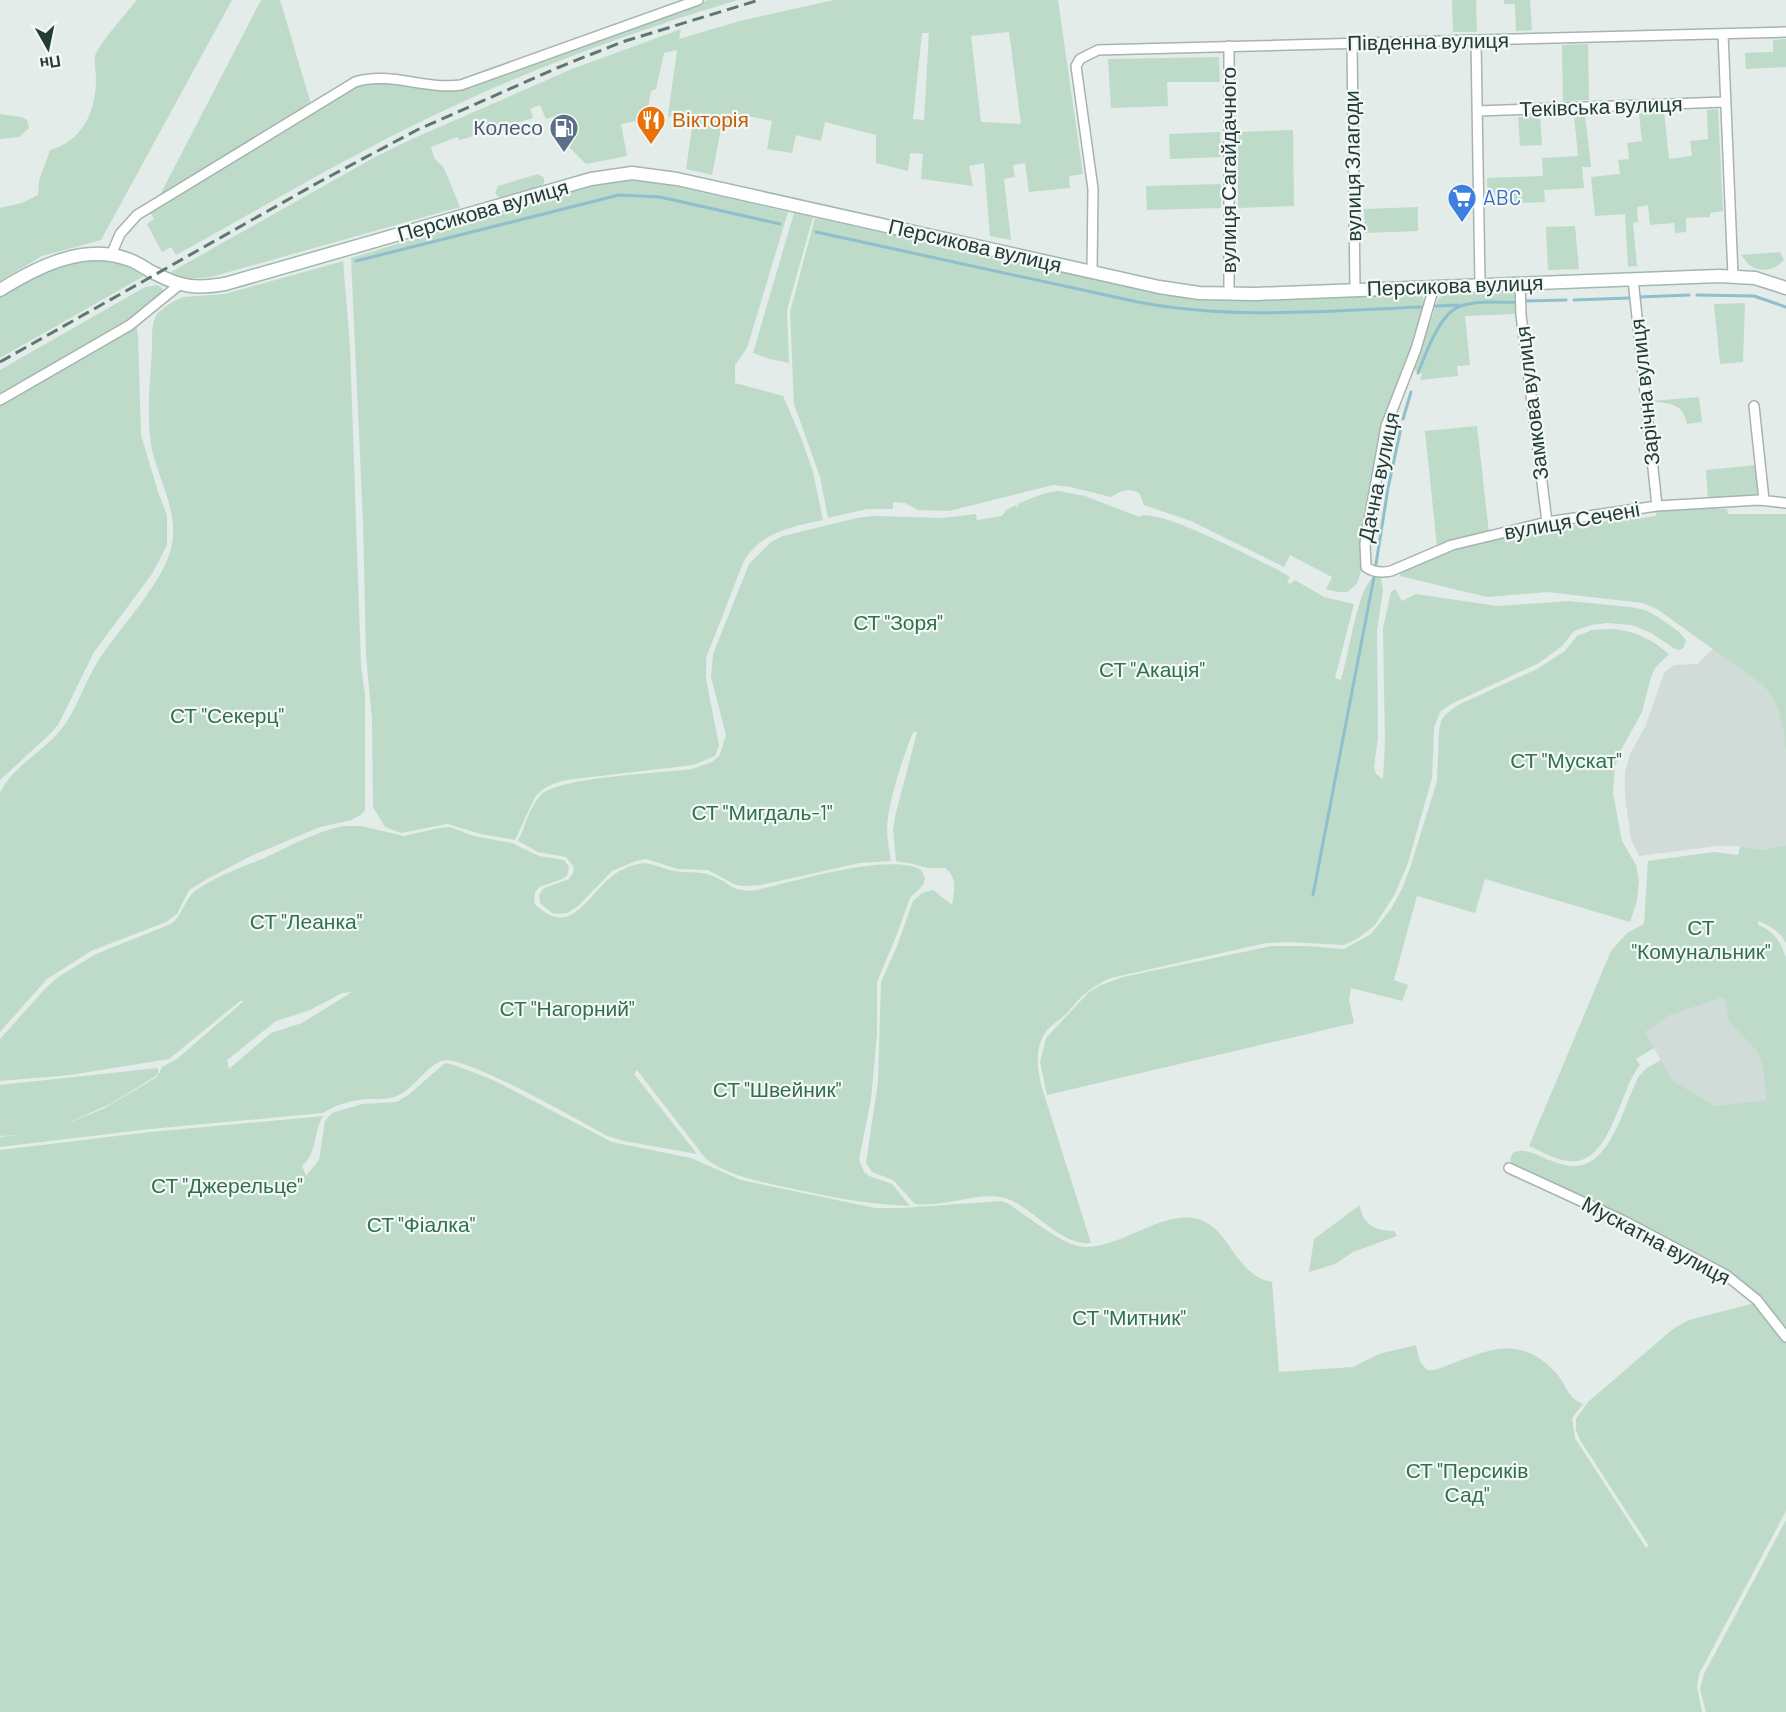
<svg xmlns="http://www.w3.org/2000/svg" width="1786" height="1712" font-family="Barlow,sans-serif">
<style>
.built{fill:#d1dbd8}
.green{fill:#bddbc8;fill-rule:evenodd}
.lines{fill:none;stroke-linecap:round;stroke-linejoin:round}
.stream{stroke:#8fbfcd;stroke-width:3}
.minor-casing{stroke:#a6b4af;stroke-width:12}
.secondary-casing{stroke:#a2b7b1;stroke-width:15}
.minor{stroke:#fff;stroke-width:9}
.secondary{stroke:#fff;stroke-width:12}
.rail{stroke:#5f7772;stroke-width:3;stroke-dasharray:12 6;stroke-linecap:butt}
.labels{text-anchor:middle;stroke-width:4.5;stroke-linejoin:round;paint-order:stroke}
.street-label{font-size:21px;fill:#243c37;stroke:#f3f8f6}
.food-label{font-size:21px;fill:#c56008;stroke:#f3f8f6;text-anchor:start}
.service-label{font-size:21px;fill:#4e5e75;stroke:#f3f8f6;text-anchor:end}
.shop-label{font-size:21px;fill:#366cbe;stroke:#f3f8f6;text-anchor:start}
.park-label{font-size:21px;fill:#31704e;stroke:#f3f8f6}
</style>
<rect width="100%" height="100%" fill="#e3ece8"/>
<path class="built" d="M1713,649L1763,685L1774,698L1781,711L1786,754V845L1762,850L1740,846H1717L1639,856L1631,839L1625,796V772L1630,754L1646,725L1664,673L1674,665L1697,664Z
M1724,997L1729,1022L1755,1049L1760,1057L1763,1067L1766,1100L1715,1106L1672,1080L1645,1032L1653,1024L1668,1016Z"/>
<path class="green" d="M137,0H232L101,240L42,256L0,281V208L22,203L38,195L39,181L50,150C83,141 96,111 96,79C96,72 94,62 95,56C98,45 128,11 137,0Z
M261,0H280L311,104L160,195Z
M708,0H738C612,37 483,87 367,149C303,183 240,220 176,255L171,247L162,252L147,224L154,219L149,211L357,86C391,74 427,93 462,89Z
M834,0H1058L1083,174L1069,176L1070,188L1029,192L1025,163L1013,165L1015,177L1004,179L1011,240L990,236L984,163L969,166L973,186L921,179L923,154L910,153L908,171L876,163V135L825,122L821,141L796,135L792,153L767,149L772,121L748,116L746,128L722,123L712,175L686,169L693,121L668,116L677,50L664,53L656,89L651,91L646,119L621,124L627,156L586,164L564,142L556,116L546,119L540,105L530,109L533,118L460,140L457,137L431,147L434,158L444,168L460,207L211,277L186,279L171,272L375,157L412,139L572,69L681,29L679,39L740,21ZM1009,32L1021,124L981,122L971,36ZM922,33H929L924,120L913,119Z
M1452,0H1476L1477,32H1453Z
M1504,0H1530L1532,30L1516,31L1515,4H1504Z
M1786,39V67L1746,69L1745,53L1773,52V40Z
M1588,44L1589,100L1563,101L1562,45Z
M1219,57L1220,82H1167L1168,106L1111,108L1108,59Z
M1718,109L1723,211L1710,213V217L1686,218V232L1675,233L1674,223L1650,225L1648,205L1637,207L1638,222L1633,223L1637,266L1628,267L1625,214L1595,216L1591,177L1620,174L1618,160L1629,159L1627,143L1642,141L1639,113L1664,111L1669,159L1692,156L1690,141L1708,139L1707,110Z
M0,114L21,117L27,120L29,128L19,137L0,139Z
M1574,115H1585L1591,167H1582L1584,188L1544,190L1545,202L1488,204L1487,178L1543,176L1542,158L1578,156Z
M1540,116L1542,145L1520,146L1518,117Z
M1293,130L1294,206L1238,208V132Z
M1220,132L1221,157L1170,159L1169,134Z
M538,174L544,178V183L541,186L505,198L499,197L495,193L498,186Z
M620,180L661,183L788,212L747,348L735,365V383L783,396L802,440L813,472L823,520C792,527 759,532 743,563L706,658V679L719,745L715,756L693,765L566,780C554,783 543,787 535,797L515,840L481,834L447,824L401,833L385,827L373,807L372,720L366,654L363,521L351,258L578,189Z
M1221,184V208L1147,210L1146,186Z
M1418,207V231L1365,233L1364,209Z
M794,213L813,217L787,310L789,363L770,359L753,353Z
M815,218L1139,288L1413,293L1422,296L1425,303L1418,331L1391,402L1362,542V568L1358,581L1356,585L1347,592H1338L1326,589L1332,577L1290,555L1284,567L1191,521L1144,505L1139,493C1128,487 1121,491 1111,497L1070,487L1053,485L949,511L918,510L905,503L893,502V509H867L828,518L820,477L794,404L790,312Z
M1575,226L1579,269L1548,270L1546,227Z
M1780,252L1784,260C1773,271 1763,273 1749,265L1741,255Z
M99,260L125,265L144,276L0,358V297C33,277 59,261 99,260Z
M343,261L350,346L361,666L365,695V810L362,814L351,820L320,827L251,856L207,879L189,890L177,914L166,922L91,951L47,979L0,1032V793C12,767 41,753 59,732C75,713 82,689 94,668C115,630 170,580 173,537C175,506 159,479 152,450C146,418 150,382 152,350C152,340 151,328 155,318C158,310 175,300 183,297L225,294Z
M158,285L163,289L161,295L128,322L0,396V370L145,287Z
M1510,291L1514,293L1516,314L1465,316L1470,365L1457,366L1458,376L1420,380L1422,374L1414,369L1438,299L1442,296L1449,294Z
M1745,303L1743,362L1720,364L1714,304Z
M134,327L137,328L138,337L141,435L158,492L167,515V545L152,574L94,652L58,725L50,734L0,780V406Z
M1699,397L1702,422L1687,424C1683,402 1669,404 1651,401Z
M1477,426L1489,533L1437,547L1425,431Z
M1757,465L1760,496L1708,499L1706,470Z
M1059,491L1085,496L1139,517C1154,505 1259,561 1280,571L1290,577L1287,582L1290,584L1295,580L1324,597L1354,604L1335,678L1341,680C1348,660 1358,585 1374,577L1381,578L1383,591L1377,630L1378,737L1374,767L1376,774L1383,779L1385,743L1383,628L1391,592L1395,589L1402,601L1416,594L1497,606L1569,601L1630,607L1645,610L1658,617L1678,631L1686,640L1684,647L1680,650L1675,649L1651,633L1632,625L1607,623L1591,625L1574,631L1562,646L1539,663L1451,704L1440,712L1434,728L1432,778L1408,863L1395,894L1375,925L1357,939L1344,945L1288,942L1266,943L1248,947L1111,978C1092,986 1081,996 1068,1012C1062,1019 1053,1023 1047,1030C1034,1047 1037,1070 1042,1088L1091,1243C1059,1246 1034,1207 1005,1198C978,1191 943,1208 915,1204L893,1180L872,1172L866,1163L878,1082L881,982L897,946L913,901L922,893L933,890L952,905C954,891 958,877 945,868H927L913,864L896,861L893,830L895,817L917,732H913C903,758 888,802 887,828C887,839 889,850 891,861L860,863L761,885L743,886L736,885L708,870L678,869L646,859L636,861L612,871L578,906L567,913L558,914L552,913L540,903L539,895L544,888L569,879L573,873L574,867L566,857L538,852L518,841C525,826 530,806 541,795C558,777 662,773 692,769L712,762L719,756L721,751L726,735L711,677L713,654L749,564L771,542L783,536L857,518L873,516L942,518L976,514L977,520L1002,516L1006,510L1016,505L1018,509V504C1032,498 1044,492 1059,491Z
M1708,508L1727,509L1728,514H1786V754C1782,724 1784,710 1763,685L1657,609L1643,603L1547,592L1487,597L1400,576V572L1445,552L1509,536V538L1518,536V534L1641,515L1642,518L1656,516V511Z
M1612,629C1636,631 1651,639 1669,654L1655,668L1651,677L1642,712L1621,750L1615,766L1613,793L1622,841L1636,865L1639,880L1637,901L1630,922L1485,879L1475,913L1417,896L1394,980L1408,985L1402,1001L1351,988L1349,1000L1354,1023L1047,1095L1040,1062L1046,1038L1089,992L1101,985L1123,977L1272,946H1306L1344,949L1371,934L1391,909L1402,889L1411,865L1437,781L1439,731L1441,721L1445,715L1458,705L1537,669L1565,651L1577,636L1592,630Z
M343,826H361L404,836L439,828L450,827L474,836L512,843L539,856L564,860L569,867L567,876L560,880L539,887L535,892L534,903C569,939 584,900 610,878C617,871 629,866 638,864C650,861 662,869 674,871C686,873 699,871 710,875C731,882 730,893 757,890C793,882 890,852 921,870L925,878L923,885L910,898L897,934L877,982V1034L871,1099L859,1160L864,1172L869,1176L892,1184L910,1206C870,1205 833,1197 794,1189C764,1182 732,1178 706,1159L637,1070L634,1074L697,1154L624,1141L607,1136C583,1123 461,1052 441,1061C423,1069 413,1091 394,1097C385,1100 376,1099 367,1099C353,1100 334,1105 323,1113L150,1129L0,1147V1137L19,1135L0,1136V1085L158,1068V1074L156,1076L110,1104L61,1126L103,1109L157,1077L162,1067L177,1059L244,1001H240L169,1059L70,1075L0,1081V1039L44,990L58,977L96,954L171,924C183,915 184,900 195,891C214,877 240,868 262,859C288,847 315,832 343,826ZM352,992L302,1023L271,1033L229,1069L227,1060L276,1021L310,1010L342,993Z
M1786,845V943C1780,932 1770,925 1758,921V925C1774,931 1781,942 1786,958V1332L1752,1292L1513,1167L1510,1159L1513,1153C1531,1142 1560,1176 1588,1163C1615,1150 1625,1102 1639,1076L1647,1068L1661,1060L1672,1080L1715,1106L1766,1100L1763,1067L1760,1057L1755,1049L1729,1022L1724,997L1668,1016L1645,1032L1654,1048L1636,1059L1640,1065C1619,1090 1611,1166 1569,1161C1555,1160 1541,1151 1529,1146L1611,951L1627,933L1644,924L1648,861L1714,852L1738,855L1740,846L1762,850Z
M445,1063L454,1065L493,1080L612,1142L691,1158L741,1180L875,1208H903L1001,1201L1007,1203C1025,1214 1059,1242 1078,1246C1114,1254 1165,1206 1201,1220C1231,1231 1235,1275 1272,1282L1279,1372L1353,1367L1379,1354L1416,1345L1420,1362L1427,1370H1435C1479,1355 1517,1329 1556,1373C1566,1384 1567,1398 1583,1404L1572,1418L1575,1438L1646,1548L1649,1546L1580,1440L1576,1430V1419L1588,1402L1673,1329L1689,1320L1755,1303L1786,1341V1511L1699,1674L1697,1687L1702,1712H0V1150L150,1132L323,1116C313,1133 318,1152 302,1166L306,1176L319,1160L325,1121L332,1113L362,1104L396,1102L407,1096Z
M1360,1205C1362,1225 1376,1231 1394,1231L1397,1236L1353,1252L1335,1264L1309,1272L1314,1239Z
M1786,1520V1712H1706L1700,1689L1704,1674Z"/>
<g class="lines">
<path class="stream" d="M816,232L1138,302C1231,320 1327,311 1421,307
M356,261L619,195L660,197L780,224
M1697,295L1754,296L1786,307
M1639,297L1689,295
M1574,300L1629,298
M1525,301L1566,300
M1435,306L1458,305
M1418,373C1426,353 1440,312 1461,306C1477,300 1500,303 1518,302
M1403,419L1411,392
M1376,564L1388,488L1401,428
M1313,895L1374,577"/>
<g class="minor-casing">
<path id="minor" d="M1723,34L1733,276
M1476,40L1480,285
M1352,43L1355,290
M1477,111L1725,102
M111,255L120,234L137,215L355,82C390,71 425,90 461,85L698,0
M1092,272L1093,189L1076,66L1080,59L1098,50L1786,32
M1633,279L1657,506
M1520,283L1521,315L1547,522
M1434,287L1416,349L1386,426L1365,543L1366,567C1373,572 1382,573 1391,571L1452,545L1547,522L1657,506L1759,500L1786,503
M1229,293V46
M0,400L130,325L179,285
M1754,406L1764,500
M1509,1168L1624,1221L1726,1275L1757,1300L1786,1337"/>
</g>
<g class="secondary-casing">
<path id="secondary" d="M0,290C37,267 85,242 130,260C138,263 146,269 154,273C181,287 195,289 225,284L591,179L632,173L677,179L1159,287L1199,293L1255,294L1719,276L1755,278L1786,288"/>
</g>
<use href="#minor" class="minor"/>
<use href="#secondary" class="secondary"/>
<path class="rail" d="M0,362L321,181L417,130L557,68L622,42L759,0"/>
</g>
<defs>
<g id="restaurant-pin" transform="scale(1.5)"><path d="M0 17L-7.5 6A9.5 9.5 0 1 1 7.5 6Z" fill="#e8710a" stroke="#f3f8f6"/><path d="M-5-6h1v4h1v-4h1v4h1v-4h1v5L-1.5 .5V6h-2V.5L-5-1ZM5-6V6H3V1.5H1.5Q1.5-4 5-6Z" fill="#fff"/></g>
<g id="fuel-pin" transform="scale(1.5)"><path d="M0 17L-7.5 6A9.5 9.5 0 1 1 7.5 6Z" fill="#5c6f8a" stroke="#f3f8f6"/><path d="M-5.5-6h7V0h2V4h1.3V-2.5L3-4.5l.8-.8L6-3V5H2.5V1h-1V6h-7ZM-4.2-4.7v3.2H.2V-4.7Z" fill="#fff"/></g>
<g id="supermarket-pin" transform="scale(1.5)"><path d="M0 17L-7.5 6A9.5 9.5 0 1 1 7.5 6Z" fill="#3f7fe0" stroke="#f3f8f6"/><path d="M-6-5.5h2.5l.6 2H6L4.5 2H-2.5L-4.4-4H-6ZM-1.5 3.2a1.3 1.3 0 1 0 .1 0ZM3 3.2a1.3 1.3 0 1 0 .1 0Z" fill="#fff"/></g>
</defs>
<g fill-rule="evenodd">
<use href="#restaurant-pin" x="651" y="120"/>
<use href="#fuel-pin" x="564" y="128"/>
<use href="#supermarket-pin" x="1462" y="198"/>
</g>
<g class="labels">
<g class="street-label">
<text transform="translate(1428 42) rotate(-1)" y="7">Південна вулиця</text>
<text transform="translate(1601 107) rotate(-2)" y="7">Теківська вулиця</text>
<text transform="translate(1353 166) rotate(-91)" y="7">вулиця Злагоди</text>
<text transform="translate(1229 170) rotate(-90)" y="7">вулиця Сагайдачного</text>
<text transform="translate(483 211) rotate(-16)" y="7">Персикова вулиця</text>
<text transform="translate(975 246) rotate(13)" y="7">Персикова вулиця</text>
<text transform="translate(1455 286) rotate(-2)" y="7">Персикова вулиця</text>
<text transform="translate(1645 392) rotate(-96)" y="7">Зарічна вулиця</text>
<text transform="translate(1532 403) rotate(-97)" y="7">Замкова вулиця</text>
<text transform="translate(1379 477) rotate(-78)" y="7">Дачна вулиця</text>
<text transform="translate(1572 521) rotate(-10)" y="7">вулиця Сечені</text>
<text transform="translate(1656 1241) rotate(28)" y="7">Мускатна вулиця</text>
</g>
<g class="food-label">
<text x="672" y="127">Вікторія</text>
</g>
<g class="service-label">
<text x="543" y="135">Колесо</text>
</g>
<g class="shop-label">
<text x="1483" y="205">ABC</text>
</g>
<g class="park-label">
<text x="898" y="630">СТ "Зоря"</text>
<text x="1152" y="677">СТ "Акація"</text>
<text x="227" y="723">СТ "Секерц"</text>
<text x="1566" y="768">СТ "Мускат"</text>
<text x="762" y="820">СТ "Мигдаль-1"</text>
<text x="306" y="929">СТ "Леанка"</text>
<text x="1701" y="935">СТ<tspan x="1701" dy="24">"Комунальник"</tspan></text>
<text x="567" y="1016">СТ "Нагорний"</text>
<text x="777" y="1097">СТ "Швейник"</text>
<text x="227" y="1193">СТ "Джерельце"</text>
<text x="421" y="1232">СТ "Фіалка"</text>
<text x="1129" y="1325">СТ "Митник"</text>
<text x="1467" y="1478">СТ "Персиків<tspan x="1467" dy="24">Сад"</tspan></text>
</g>
</g>
<g transform="translate(48 48) rotate(171)" stroke="#f3f8f6" stroke-width="4.5" paint-order="stroke">
<path d="M0-4.5L10 22L0 15L-10 22Z" fill="#243c37"/>
<text y="-9" font-size="16" font-weight="bold" text-anchor="middle" fill="#243c37">Пн</text>
</g>
</svg>
